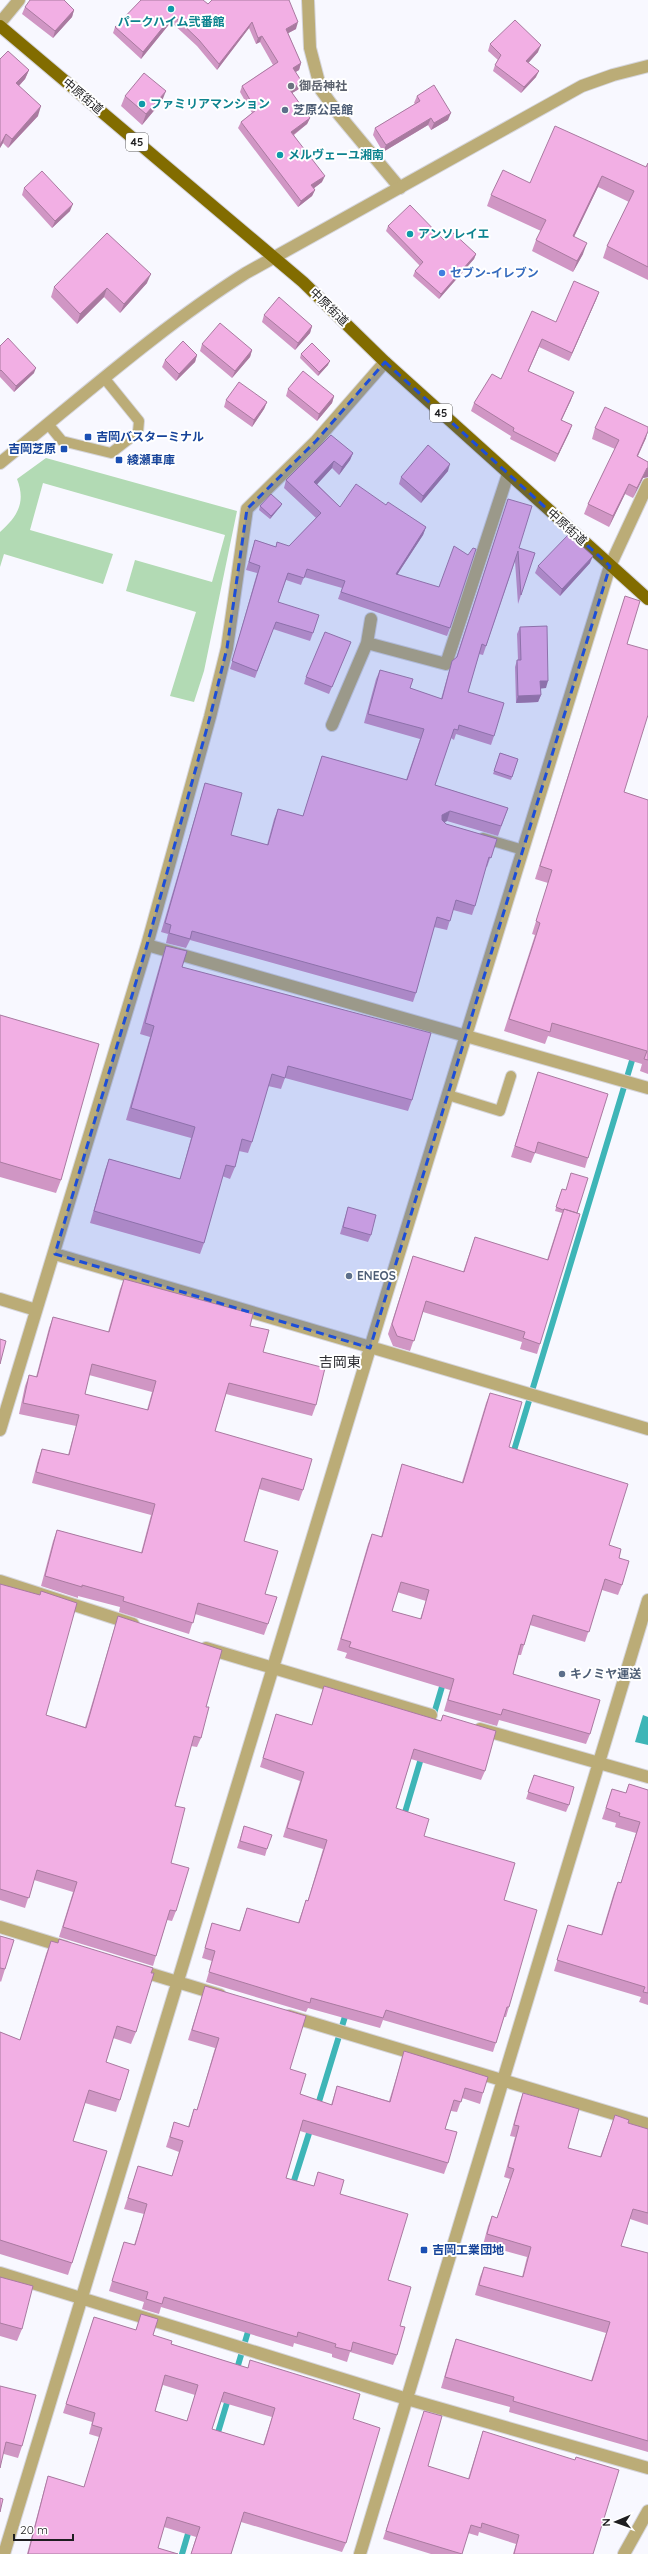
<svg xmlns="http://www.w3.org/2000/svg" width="648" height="2554" font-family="Quicksand,'Noto Sans JP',sans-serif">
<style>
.green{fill:#b2dab4}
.water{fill:#3eb5b7}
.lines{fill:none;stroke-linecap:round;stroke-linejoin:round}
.stream{stroke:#3eb5b7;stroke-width:6}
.service-casing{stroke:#d5d5db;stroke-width:12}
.minor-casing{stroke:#d5d5db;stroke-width:14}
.tertiary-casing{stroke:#d5d5db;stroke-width:14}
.primary-casing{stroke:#d5d5db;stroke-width:14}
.service{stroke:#bbac77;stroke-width:10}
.minor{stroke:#bbac77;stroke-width:12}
.tertiary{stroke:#bbac77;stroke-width:12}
.primary{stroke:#826c00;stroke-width:12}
.wall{fill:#d096c4;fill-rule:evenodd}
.shaded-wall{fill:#a97aa0}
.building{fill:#f2afe4;stroke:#a97aa0;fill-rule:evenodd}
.marked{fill:#1d4ed8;fill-opacity:0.2;stroke:#1d4ed8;stroke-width:3;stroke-dasharray:8 5;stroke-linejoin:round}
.culture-dot{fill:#0f9aa8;stroke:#fff;stroke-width:1.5}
.worship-dot{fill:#6b7280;stroke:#fff;stroke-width:1.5}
.service-dot{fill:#5c6f8a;stroke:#fff;stroke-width:1.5}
.shop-dot{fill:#3f7fe0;stroke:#fff;stroke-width:1.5}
.transit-dot{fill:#1a4fb4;stroke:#fff;stroke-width:1.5}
.labels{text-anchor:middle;stroke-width:4;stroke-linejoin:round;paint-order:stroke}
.shield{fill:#fff;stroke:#626263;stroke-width:1}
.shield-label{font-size:11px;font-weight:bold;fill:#1e1e20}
.culture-label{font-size:12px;font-weight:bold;fill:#0d838f;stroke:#fff;text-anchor:start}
.worship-label{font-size:12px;font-weight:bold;fill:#5b616d;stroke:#fff;text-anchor:start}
.street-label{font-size:12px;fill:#1e1e20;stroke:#fff}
.service-label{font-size:12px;font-weight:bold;fill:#4e5e75;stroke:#fff;text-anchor:start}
.shop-label{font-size:12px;font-weight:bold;fill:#366cbe;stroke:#fff;text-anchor:start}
.transit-label{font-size:12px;font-weight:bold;fill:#164399;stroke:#fff;text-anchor:start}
.quarter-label{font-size:14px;fill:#2d2d31;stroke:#fff}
</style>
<rect width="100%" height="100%" fill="#f8f8ff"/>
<path class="green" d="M46,458L237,511L204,671L194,702L170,696L196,612L126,591L135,560L212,582L225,535L43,483L30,530L113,554L103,584L4,554L0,567V532C18,516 26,502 17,479Z"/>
<path class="water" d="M643,1715L648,1717V1745L635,1742Z"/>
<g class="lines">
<path class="stream" d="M512,1457L634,1054
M433,1717L444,1680
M403,1819L422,1755
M317,2108L347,2010
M292,2187L311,2127
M236,2372L250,2325
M216,2439L229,2396
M182,2554L190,2527"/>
<g class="service-casing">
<path id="service" d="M48,424L62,441L111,453L138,432L139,421L105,379
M483,838L523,850
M448,1095L500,1111L511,1076"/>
</g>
<g class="minor-casing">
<path id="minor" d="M308,0L310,48L321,90L340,116L400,188
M0,23L19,0
M367,643L446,664L508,474
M332,725L367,643L371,619
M147,945L648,1088
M55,1254L648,1429
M0,1299L36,1310
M0,1430L147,945L210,717L227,648L247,509L316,441L385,362
M0,1581L133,1624
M206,1648L431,1715
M480,1729L648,1777
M0,1927L65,1947
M138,1970L220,1995
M289,2016L648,2124
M0,2273L407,2399L648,2468
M4,2554L370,1348L610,566L648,484
M360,2554L648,1600
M624,2554L648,2511"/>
</g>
<g class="tertiary-casing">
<path id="tertiary" d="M0,463C81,398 159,328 246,273L582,86L613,75L648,66"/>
</g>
<g class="primary-casing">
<path id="primary" d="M0,26L303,282L385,362L648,599"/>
</g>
<use href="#service" class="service"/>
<use href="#minor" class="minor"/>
<use href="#tertiary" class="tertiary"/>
<use href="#primary" class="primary"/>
</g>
<path class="wall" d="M208,4L296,29L288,33L301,63L299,70L295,72L302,82L299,89L292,93L310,118L307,124L294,135L322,182L314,188L315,190L312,196L298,207L238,128L241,122L252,113L240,92L242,86L273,65L260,42L256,44L249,28L217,70L197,46L171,22L141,59L113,33L115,27Z
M25,7L74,10L72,17L53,38L22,14Z
M490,44L538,52L528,63L536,77L521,93L493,71L495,65L498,60L488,51Z
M0,59L29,70L25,79L19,86L38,116L8,148L3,143L0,148Z
M125,96L162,101L142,125L121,106Z
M417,96L448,120L431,130L428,125L383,152L373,135L375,128L415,104L414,103Z
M648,163V280L603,258L607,246L629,202L598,187L574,237L583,254L573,272L532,251L536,240L541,231L487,206L491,195L530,183L646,167Z
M24,188L70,211L52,228L22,195Z
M388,226L476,254L474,259L439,299L413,276L415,271L420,266L386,231Z
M147,283L120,313L104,297L77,324L51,297L54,287Z
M599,292L596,300L569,361L539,347L528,371L571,400L561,420L572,425L569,433L555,462L510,439L511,436L471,411L474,403L501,379L556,322Z
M264,315L312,326L310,333L295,350L262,322Z
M202,344L252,350L250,357L232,378L200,351Z
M0,346L34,373L14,392L0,377Z
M301,354L328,365L318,376L300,358Z
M197,355L195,362L176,381L162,367L165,360Z
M288,389L334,396L332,403L317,421L286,396Z
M226,400L267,402L264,409L252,427L224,407Z
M595,428L646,438L638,456L648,462V477L643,478L633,498L625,494L609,527L584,514L588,504L615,449L592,439Z
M353,453L350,460L339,475L332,468L317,484L340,507L386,505L426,527L423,535L397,575L450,628L447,636L338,599L342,588L304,577L301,585L286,580L278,602L313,633L310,641L273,629L255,678L230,669L257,573L246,570L255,540L276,547L289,546L316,518L284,488L286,480Z
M448,471L421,503L399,484L401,477Z
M508,499L519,548L521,595L518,604L515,561L483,655L479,654L468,692L494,736L491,745L456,734L454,740L451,738L435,785L508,808L498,836L447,821L445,822L446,824L497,839L487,867H486L475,906L472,915L453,910L447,930L434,927L416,993L413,1002L190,940L186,948L166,943L168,934L161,932L202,793L205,783L231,835L267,845L274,819L278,809L303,816L322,756L406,780L420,739L364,723L376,679L380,670L410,688L441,699L449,671L452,661L456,658Z
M282,504L280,507L270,519L259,510L260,506Z
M590,563L560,596L535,573L538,566Z
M625,596L627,644L624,792L648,800V1074L640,1071L642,1064L548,1036L545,1044L504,1031L535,935L532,934L548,883L535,879L621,609Z
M520,627L546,688H540L541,695L538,702L516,703L515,667L517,660H518L517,634Z
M348,649L329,694L304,684L306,677Z
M500,753L518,759L511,780L493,774Z
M166,946L182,967L412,1100L408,1111L285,1078L281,1089L268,1086L252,1142L248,1153L239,1151L235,1167L230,1179L222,1176L204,1243L200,1254L90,1223L105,1170L109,1159L180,1179L191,1138L126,1120L150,1037L140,1034L162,957Z
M0,1015L61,1180L56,1193L0,1177Z
M538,1072L588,1158L585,1168L535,1153L531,1163L511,1157Z
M562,1189L577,1213L540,1344L537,1354L520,1349L522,1342L423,1312L410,1351L393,1346L388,1334L413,1256L463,1272L475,1237L547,1260L562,1213L555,1211Z
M348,1207L371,1235L368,1242L340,1234Z
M124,1279L250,1326L263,1352L316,1405L312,1416L226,1394L215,1431L303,1490L299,1501L259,1489L244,1541L265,1594L268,1624L264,1635L195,1614L189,1634L119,1612L120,1607L78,1596V1598L41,1586L53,1541L57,1530L141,1553L151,1515L32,1483L38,1460L42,1449L68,1455L76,1426L19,1414L25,1386L29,1375L36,1377L49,1328L53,1317L108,1332L120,1289ZM89,1375L152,1392L147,1410L85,1394Z
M490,1393L509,1447L609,1545L619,1558L622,1585L618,1595L602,1590L585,1642L530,1625L521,1655H518L513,1674L590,1734L586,1744L499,1720L497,1726L444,1711L450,1690L345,1658L347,1653L337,1650L368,1544L372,1534L381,1537L399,1475L402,1464L462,1482L486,1403ZM397,1592L426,1601L420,1619L392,1611Z
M0,1584L39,1595L41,1591L46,1715L85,1727L115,1626L118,1616L206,1707L201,1738L197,1747L191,1746L175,1806L171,1863L176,1911L172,1921L167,1920L156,1956L153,1966L59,1937L73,1892L34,1880L25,1908L0,1900Z
M324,1686L441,1721L443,1715L485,1771L481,1780L411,1759L396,1808L424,1836L504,1900L509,2007L506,2017H504L493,2052L383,2020L380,2028L308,2008L306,2012L206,1982L212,1961L202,1958L212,1923L239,1931L247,1908L298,1923L306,1900H308L323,1849L283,1837L300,1781L260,1767L276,1714L312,1725Z
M534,1775L569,1805L566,1812L526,1799Z
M629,1784L648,1790V2005L639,2002L641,1997L554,1971L568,1925L601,1935L614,1892L618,1882H621L636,1833L615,1827L616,1823L602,1819L612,1789L626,1793Z
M244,1826L267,1849L265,1856L237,1848Z
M0,1936L5,1969L1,1982L0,1981Z
M51,1941L136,2032L131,2044L113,2038L106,2062L120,2100L116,2112L85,2103L73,2141L72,2263L68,2275L0,2254V2032L20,2040L46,1954Z
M205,1986L290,2069L300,2094L331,2105L337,2086L389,2101L401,2062L404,2051L483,2093L480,2104L462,2098L457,2112L451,2111L445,2129L448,2163L444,2174L300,2131L286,2178L314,2186L318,2172L340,2194L388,2280L400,2326L397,2355L393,2365L350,2352L347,2362L332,2357V2354L294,2343L293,2347L161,2307L159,2314L142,2309L144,2302L109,2291L124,2242L134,2245L144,2214L124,2209L138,2166L172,2176L179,2152L166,2147L174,2122L188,2127L194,2109L197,2110L215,2048L188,2040L202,1996Z
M523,2093L568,2148L600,2157L615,2115L628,2123L648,2129V2225L630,2219L621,2246L648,2253V2452L509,2412L510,2407L441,2388L452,2350L456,2339L591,2381L606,2333L475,2295L480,2277L484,2267L522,2277L527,2257L483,2245L488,2226L492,2216L497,2218L510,2179L504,2177L515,2137L510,2136L519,2104Z
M0,2277L22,2329L17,2341L0,2336Z
M141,2314L153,2335L171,2344L248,2368L250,2360L353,2419L346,2543L342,2552L241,2522L231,2554H191L196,2537L164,2527L158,2548L178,2554H27L45,2486L48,2476L84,2487L99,2437L89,2434L92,2422L63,2413L94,2317L136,2330ZM163,2385L195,2395L187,2421L155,2411ZM221,2402L272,2417L263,2445L212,2429Z
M0,2386L22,2446L18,2458L4,2454Z
M424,2411L428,2466L468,2479L483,2431L593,2554H513L516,2544L479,2532L478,2536L468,2533L462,2554H431L383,2539Z"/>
<path class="shaded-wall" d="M74,10L72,17L53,38L55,31Z
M173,15L171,22L141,59L143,52Z
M252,22L249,28L217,70L219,64Z
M298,22L296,29L283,36L286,29Z
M262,36L260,42L256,44L258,38Z
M541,45L538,52L524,68L526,61Z
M301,63L299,70L291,75L293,68Z
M29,70L25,79L12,93L16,83Z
M539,71L536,77L521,93L524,87Z
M302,82L299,89L287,96L290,90Z
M166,91L162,101L142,125L146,114Z
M41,106L38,116L8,148L12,139Z
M451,113L448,120L431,130L434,123Z
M310,118L307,124L289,138L291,132Z
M431,118L428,125L383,152L386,145Z
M6,134L3,143L0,148V145Z
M325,176L322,182L309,192L311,185Z
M602,176L598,187L569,247L573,236Z
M315,190L312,196L298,207L301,201Z
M73,204L70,211L52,228L55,221Z
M587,243L583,254L573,272L577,261Z
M476,254L474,259L439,299L441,294Z
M151,274L147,283L120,313L124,304Z
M107,288L104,297L77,324L80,314Z
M599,292L596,300L569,361L572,353Z
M312,326L310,333L295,350L298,343Z
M542,339L539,347L525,379L528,371Z
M252,350L250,357L232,378L235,371Z
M197,355L195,362L176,381L179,374Z
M330,361L328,365L318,376L319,372Z
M36,368L34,373L14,392L16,386Z
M574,392L571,400L558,428L561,420Z
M334,396L332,403L317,421L319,414Z
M267,402L264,409L252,427L254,420Z
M572,425L569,433L555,462L558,454Z
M648,431L646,438L633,466L637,456Z
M353,453L350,460L339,475L342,467Z
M334,461L332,468L312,490L314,482Z
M450,464L448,471L421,503L423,496Z
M647,468H648V477L643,478L633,498L637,488Z
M629,484L625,494L609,527L613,516Z
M282,504L280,507L270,519L271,516Z
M426,527L423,535L393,581L396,574Z
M593,556L590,563L560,596L562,589Z
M540,681H548L546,688L538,689Z
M541,695L538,702L516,703L518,696Z
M450,811L447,821L439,825L442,815Z"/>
<path class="building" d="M30,0H64L74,10L55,31L25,7Z
M141,0H203L208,4L212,0H289L298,22L286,29L301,63L293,68L302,82L290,90L310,118L291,132L325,176L311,185L315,190L301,201L241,122L256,110L242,86L278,62L262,36L258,38L252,22L219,64L199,40L173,15L143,52L115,27Z
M515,20L541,45L526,61L539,71L524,87L495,65L501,55L490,44Z
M8,51L29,70L16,83L41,106L12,139L6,134L0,145V59Z
M144,73L166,91L146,114L125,96Z
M434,85L451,113L434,123L431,118L386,145L375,128L420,101L417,96Z
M555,126L646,167L648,163V267L607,246L634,191L602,176L573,236L587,243L577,261L536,240L546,220L491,195L503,170L530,183Z
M42,171L73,204L55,221L24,188Z
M410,205L444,240L451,231L476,254L441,294L415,271L423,262L388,226Z
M107,233L151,274L124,304L107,288L80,314L54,287Z
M574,281L599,292L572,353L542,339L528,371L574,392L561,420L572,425L558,454L513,431L514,428L474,403L492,374L501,379L532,311L556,322Z
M279,297L312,326L298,343L264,315Z
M220,323L252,350L235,371L202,344Z
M8,338L36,368L16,386L1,370L0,371V346Z
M183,341L197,355L179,374L165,360Z
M312,343L330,361L319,372L301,354Z
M303,371L334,396L319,414L288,389Z
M239,382L267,402L254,420L226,400Z
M605,407L648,427V431L637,456L648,462V468H647L637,488L629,484L613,516L588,504L619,440L595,428Z
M331,435L353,453L342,467L334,461L314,482L340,507L356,484L386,505L388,502L426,527L396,574L439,587L454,546L468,555L473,548L476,549L450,628L341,592L345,581L307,569L304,578L288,573L278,602L319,615L313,633L276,622L257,671L232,661L260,566L249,562L255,540L276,547L277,542L289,546L321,513L286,480Z
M428,445L450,464L423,496L401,477Z
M271,494L282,504L271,516L260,506Z
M508,499L532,506L519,548L535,553L521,595L518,551L486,646L482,644L468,692L504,703L494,736L459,725L458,730L454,729L435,785L508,808L501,826L450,811L442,815V820L446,824L497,839L491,858L489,857L475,906L456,900L450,921L437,917L416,993L192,931L190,939L169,933L171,925L165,923L205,783L242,793L231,835L268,845L278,809L303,816L322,756L407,780L424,729L368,714L380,670L413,679L410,688L442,699L452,661L457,657Z
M569,534L593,556L562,589L538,566Z
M625,596L640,601L627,644L648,650V715L624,792L648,800V1060L644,1059L647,1051L552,1023L550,1032L509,1019L540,923L536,921L552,870L540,866Z
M547,626L548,681H540L541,695L518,696L517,660H521L520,627Z
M325,632L351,642L332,687L306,677Z
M500,753L518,759L512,777L494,771Z
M166,946L187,951L182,967L431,1033L412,1100L288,1066L285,1078L272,1074L252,1142L242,1139L235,1167L226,1165L204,1243L94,1211L109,1159L180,1179L195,1127L131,1108L154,1026L145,1023Z
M0,1015L99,1044L61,1180L0,1162Z
M538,1072L608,1094L588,1158L538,1142L535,1153L515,1146Z
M571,1173L588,1178L577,1213L564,1209L563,1210L556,1207L562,1189L566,1190Z
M348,1207L376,1215L371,1235L343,1227Z
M564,1209L580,1214L540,1344L523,1338L525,1332L426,1301L414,1341L397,1336L392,1324L413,1256L464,1272L475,1237L548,1260Z
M124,1279L253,1314L250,1326L269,1330L263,1352L325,1368L316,1405L229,1383L215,1431L312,1459L303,1490L262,1478L244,1541L278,1551L265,1594L277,1597L268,1624L198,1603L193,1623L123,1601L124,1597L82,1585V1587L45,1576L57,1530L142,1553L155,1504L36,1472L42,1449L69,1455L79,1415L23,1403L29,1375L37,1377L53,1317L109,1332ZM92,1364L156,1381L148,1410L85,1394Z
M0,1339L6,1341L0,1364Z
M490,1393L522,1402L509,1447L628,1484L609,1545L621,1549L619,1558L629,1561L622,1585L605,1579L589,1632L533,1615L524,1645L521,1644L513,1674L600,1700L590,1734L503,1709L501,1715L448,1700L454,1679L349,1647L351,1642L341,1639L372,1534L382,1537L402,1464L463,1483ZM401,1582L429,1590L421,1619L392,1611Z
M0,1584L40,1595L41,1591L77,1603L46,1715L86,1728L118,1616L222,1650L206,1707H209L201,1738L194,1736L175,1806L185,1808L171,1863L189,1868L176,1911L170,1910L156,1956L63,1927L77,1882L37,1870L29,1898L0,1889Z
M324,1686L441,1721L443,1715L496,1731L485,1771L414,1749L396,1808L429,1819L424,1836L515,1863L504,1900L537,1910L509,2007H507L496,2043L386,2010L383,2018L311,1998L310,2003L209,1972L215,1951L205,1948L212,1923L240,1931L247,1908L299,1923L306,1900L308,1901L327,1840L287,1828L304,1772L263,1758L276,1714L312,1725Z
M534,1775L574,1787L569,1805L528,1792Z
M629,1784L648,1790V1993L643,1992L645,1987L557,1960L568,1925L602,1935L618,1882L621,1883L640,1822L619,1816L620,1813L606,1808L612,1789L626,1793Z
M244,1826L272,1835L267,1849L240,1841Z
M0,1936L14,1940L5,1969L0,1968Z
M59,1939L153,1968L151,1973H154L136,2032L117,2026L106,2062L129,2070L120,2100L89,2090L73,2141L107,2151L72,2263L0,2240V2032L20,2040L51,1941L58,1943Z
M205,1986L306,2016L290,2069L306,2074L300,2094L332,2105L337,2086L390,2102L404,2051L488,2077L483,2093L465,2088L461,2102L454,2100L445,2129L457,2132L448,2163L303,2120L286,2178L314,2186L318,2172L344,2180L340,2194L408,2214L388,2280L411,2287L400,2326L405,2327L397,2355L353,2342L351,2351L335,2347L336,2344L298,2332L297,2337L164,2297L162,2304L146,2299L148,2292L112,2281L124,2242L135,2245L147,2204L128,2198L138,2166L172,2176L183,2141L170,2137L174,2122L189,2127L194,2109L197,2110L219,2038L192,2030Z
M523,2093L579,2109L568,2148L601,2157L615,2115L629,2120L628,2123L648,2129V2213L633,2209L621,2246L648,2253V2441L513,2401L514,2397L445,2377L456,2339L592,2381L610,2322L479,2285L484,2267L523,2277L531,2247L487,2234L492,2216L497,2218L514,2169L508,2167L519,2126L514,2125Z
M0,2277L33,2286L22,2329L0,2323Z
M141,2314L158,2319L153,2335L172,2341L171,2344L248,2368L250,2360L360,2394L353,2419L380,2428L346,2543L244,2512L231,2554H191L200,2527L167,2517L158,2548L178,2554H28L48,2476L84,2487L102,2428L92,2425L95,2413L66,2404L94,2317L136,2330ZM165,2375L198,2385L187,2421L155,2411ZM224,2392L275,2408L264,2445L212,2429Z
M0,2386L36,2395L22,2446L6,2442L0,2468Z
M424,2411L442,2416L428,2466L469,2479L483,2431L575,2460L576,2457L619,2470L593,2554H514L519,2535L482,2523L481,2528L471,2525L462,2554L386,2531Z
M0,2498L3,2499L0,2512Z"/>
<path class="marked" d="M385,362L610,566L370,1348L55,1254L147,945L210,717L227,648L247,509L316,441Z"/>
<g class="culture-dot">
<circle cx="171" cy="9" r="4"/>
<circle cx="142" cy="104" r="4"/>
<circle cx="280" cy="155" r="4"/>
<circle cx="410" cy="234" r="4"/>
</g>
<circle class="worship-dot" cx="291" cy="86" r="4"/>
<g class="service-dot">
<circle cx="285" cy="110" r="4"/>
<circle cx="349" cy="1276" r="4"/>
<circle cx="562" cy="1674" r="4"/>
</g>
<circle class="shop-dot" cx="442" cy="273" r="4"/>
<g class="transit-dot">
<rect x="84" y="433" width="8" height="8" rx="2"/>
<rect x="60" y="445" width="8" height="8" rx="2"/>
<rect x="115" y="456" width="8" height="8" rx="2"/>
<rect x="420" y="2246" width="8" height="8" rx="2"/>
</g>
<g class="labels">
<g class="shield">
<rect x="126" y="133" width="22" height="18" rx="3"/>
<rect x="430" y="404" width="22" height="18" rx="3"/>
</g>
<g class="shield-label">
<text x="137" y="146">45</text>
<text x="441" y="417">45</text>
</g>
<g class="culture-label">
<text x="171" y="26" text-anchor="middle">パークハイム弐番館</text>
<text x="150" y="108">ファミリアマンション</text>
<text x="288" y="159">メルヴェーユ湘南</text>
<text x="418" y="238">アンソレイエ</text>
</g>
<g class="worship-label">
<text x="299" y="90">御岳神社</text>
</g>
<g class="street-label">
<text transform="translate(83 96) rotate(40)" y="4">中原街道</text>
<text transform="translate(329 307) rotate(44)" y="4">中原街道</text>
<text transform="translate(567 527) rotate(42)" y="4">中原街道</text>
</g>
<g class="service-label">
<text x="293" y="114">芝原公民館</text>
<text x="357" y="1280">ENEOS</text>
<text x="570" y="1678">キノミヤ運送</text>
</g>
<g class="shop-label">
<text x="450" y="277">セブン-イレブン</text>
</g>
<g class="transit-label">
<text x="96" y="441">吉岡バスターミナル</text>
<text x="56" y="453" text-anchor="end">吉岡芝原</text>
<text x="127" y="464">綾瀬車庫</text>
<text x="432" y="2254">吉岡工業団地</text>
</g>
<g class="quarter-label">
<text x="340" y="1367">吉岡東</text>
</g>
</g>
<g transform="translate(616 2522) rotate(268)" stroke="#ffffff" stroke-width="3" paint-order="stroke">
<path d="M0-3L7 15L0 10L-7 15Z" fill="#1e1e20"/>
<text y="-6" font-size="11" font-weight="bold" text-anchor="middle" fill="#1e1e20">N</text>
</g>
<path d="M14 2534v6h59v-6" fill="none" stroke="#1e1e20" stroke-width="2"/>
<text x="20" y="2534" font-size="12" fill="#1e1e20" stroke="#ffffff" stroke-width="3" paint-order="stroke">20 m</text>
</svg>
